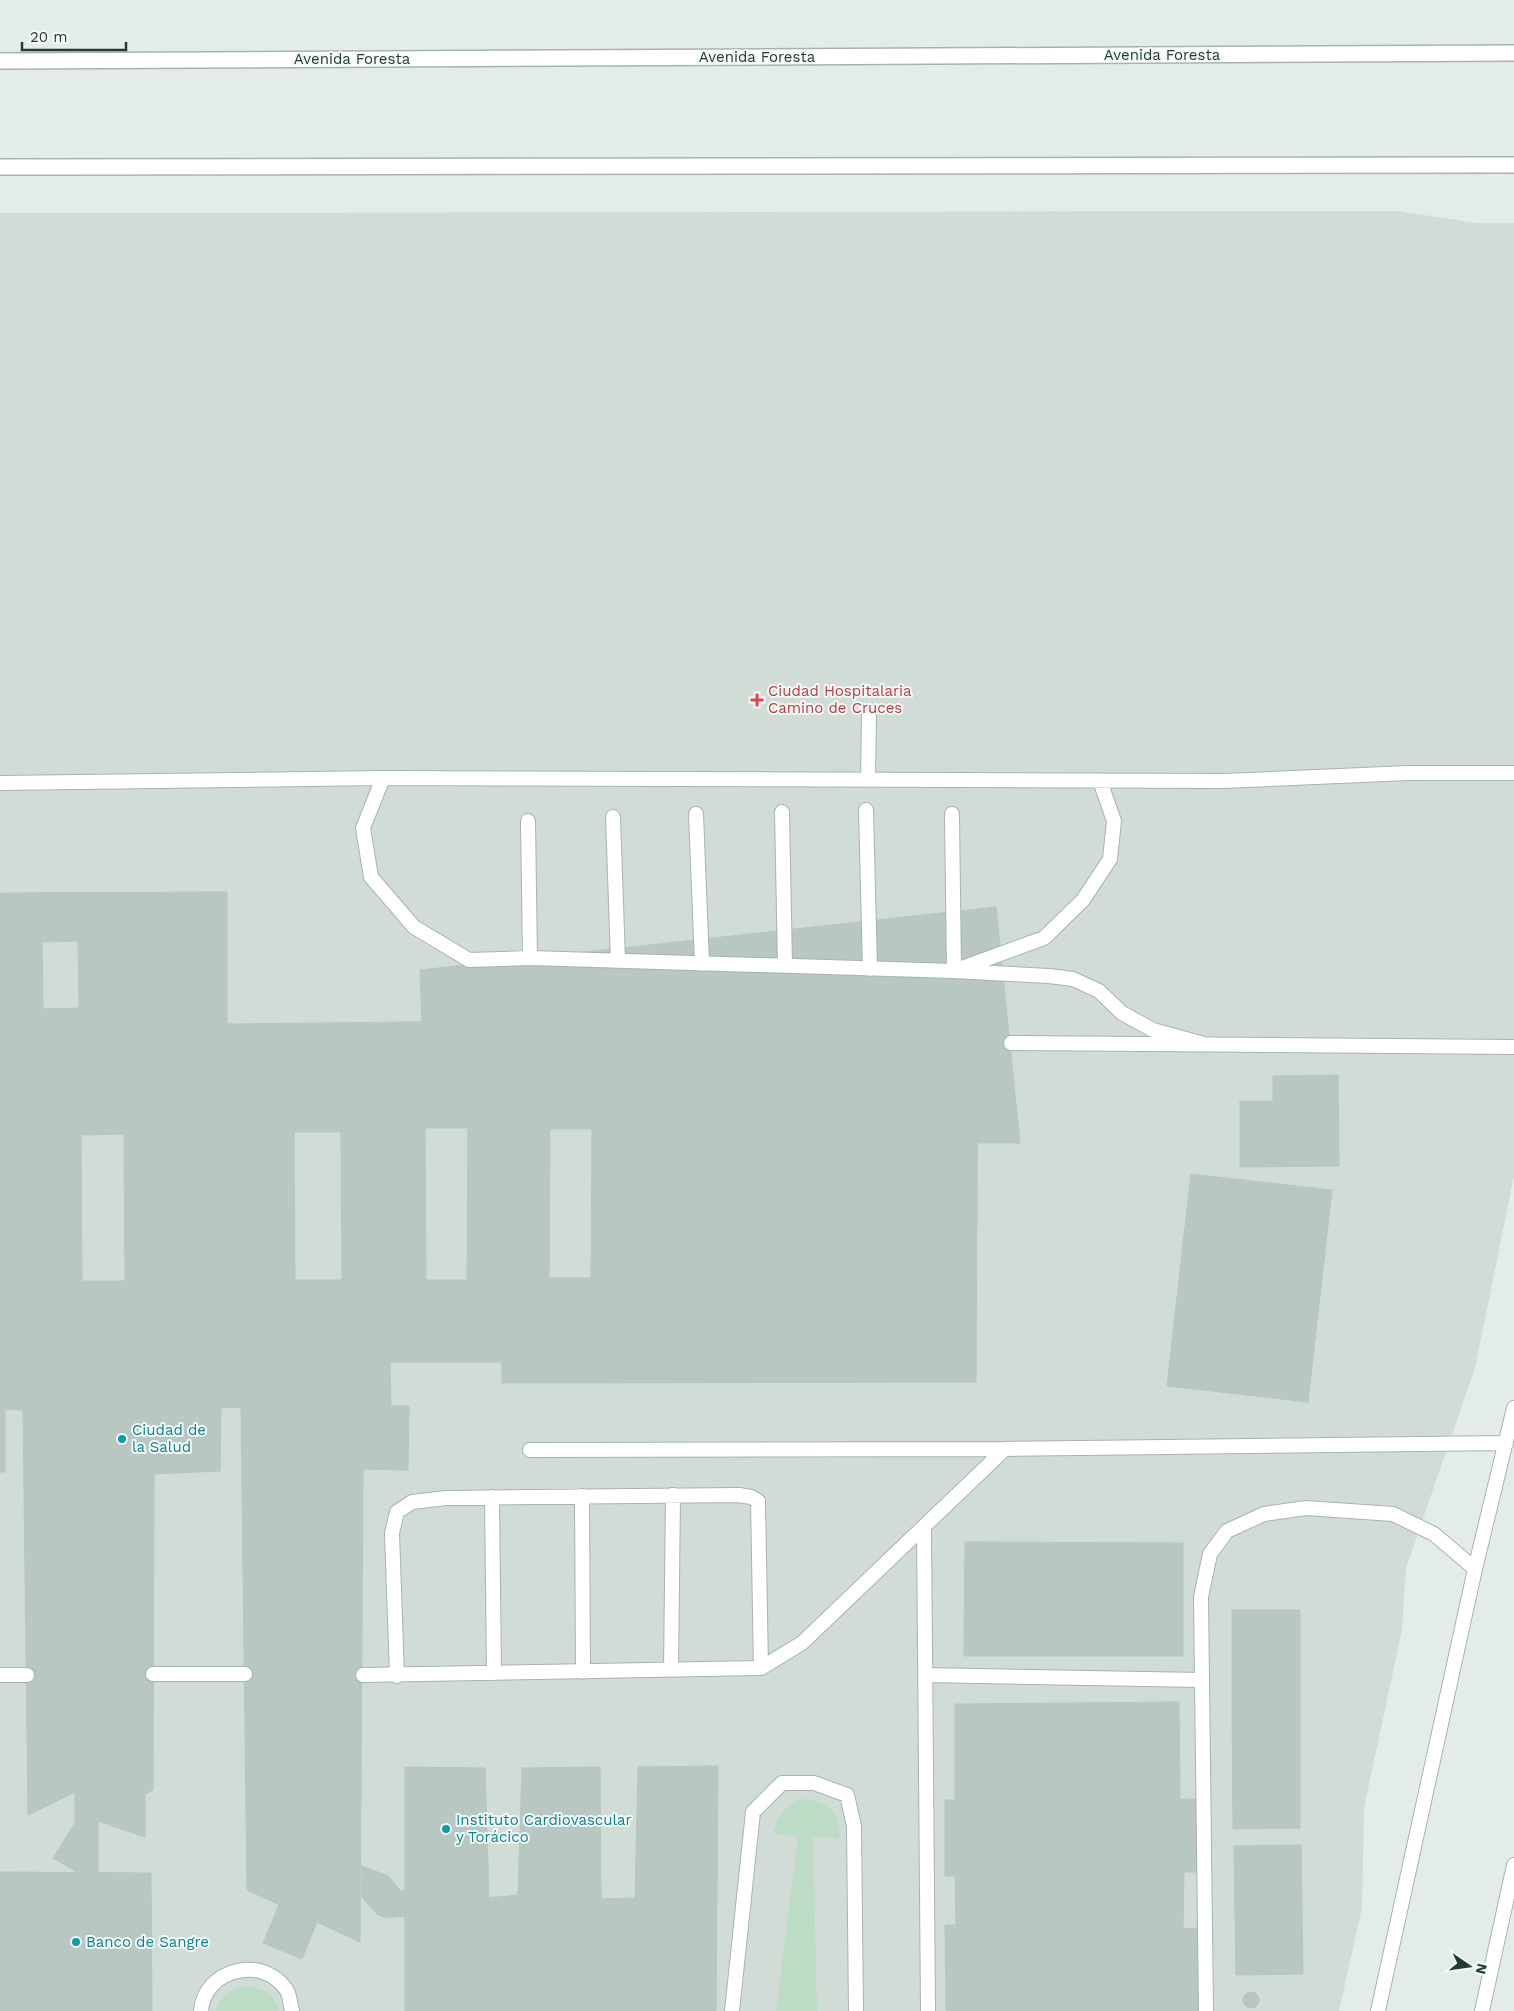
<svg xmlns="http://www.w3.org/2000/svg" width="1514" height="2011" font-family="'Work Sans',sans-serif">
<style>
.built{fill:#d1dcd7}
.green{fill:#bddcc5}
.building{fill:#b8c7c1;stroke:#b6c6bf;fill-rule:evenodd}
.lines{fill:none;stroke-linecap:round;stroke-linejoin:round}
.service-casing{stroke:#a6b4af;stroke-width:16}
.minor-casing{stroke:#a6b4af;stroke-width:18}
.service{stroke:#fff;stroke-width:14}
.minor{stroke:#fff;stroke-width:15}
.health-dot{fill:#e0444e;stroke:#f3f9f6;stroke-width:2}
.culture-dot{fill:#0f9aa8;stroke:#f3f9f6;stroke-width:2}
.labels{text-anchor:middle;stroke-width:4;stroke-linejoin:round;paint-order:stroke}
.street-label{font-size:15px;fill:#233d36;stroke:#f3f9f6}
.health-label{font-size:15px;fill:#be3a42;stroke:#f3f9f6;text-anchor:start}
.culture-label{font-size:15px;fill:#0d838f;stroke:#f3f9f6;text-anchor:start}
</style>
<rect width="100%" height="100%" fill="#e3ece8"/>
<path class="built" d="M1396,211L1477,223H1514V1176L1475,1368L1406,1568L1402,1630L1364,1808L1362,1908L1339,2011H0V213Z"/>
<path class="green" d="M800,1799C825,1799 843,1812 839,1839L813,1836L817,2011H776L798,1837L773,1833C778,1816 784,1808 800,1799Z
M244,1986C261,1987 275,1993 279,2011H215C221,1996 229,1991 244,1986Z"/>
<path class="building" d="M227,892V1024L501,1021V1009H650V1018L978,1017L976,1382L502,1383V1362H390L391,1406H409L408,1470L363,1469L360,1942L247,1890L241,1407L221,1408L220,1471L154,1474L153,1790L145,1794V1837L98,1821V1873H79L53,1858L75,1823V1792L28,1815L23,1410L5,1409V1472H0V893ZM78,941L79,1008L43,1009L42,942ZM425,1128H468L467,1280H426ZM550,1129H592L591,1278H549ZM294,1132H341L342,1280H295ZM124,1134L125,1281H82L81,1135Z
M996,907L1020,1143H977L978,1017L650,1018V1009H501V1021L422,1022L420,970Z
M1338,1075L1339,1166L1240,1167V1101H1273V1076Z
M1191,1174L1332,1190L1308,1402L1167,1386Z
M965,1542L1183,1543V1656H964Z
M1232,1610H1300V1704H1232Z
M1179,1702L1180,1799H1199V1872H1184L1183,1928L1199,1929L1200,2011H946L945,1925H956L955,1876H945V1800H955V1704Z
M1232,1704H1300V1828L1233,1829Z
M718,1766L716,2011H405V1767L485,1768L489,1898L518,1895L522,1768L600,1767L601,1899L635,1898L638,1767Z
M1301,1845L1303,1974L1236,1975L1234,1846Z
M362,1866L388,1876L401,1891L405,1890V1916L386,1918L377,1914L362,1897Z
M0,1872L151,1873L152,2011H0Z
M279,1905L317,1922L302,1959L263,1943Z
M1243 2000a8 8 0 1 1 16 0a8 8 0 1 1-16 0Z"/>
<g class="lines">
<g class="service-casing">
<path id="service" d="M383,778L363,828L371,877L414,927L469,960L530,958L954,971L1049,976L1073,979L1099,991L1122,1013L1153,1030L1204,1044
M868,780L869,713
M0,783L383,778L1224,781L1408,773H1514
M866,810L870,969
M782,812L785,966
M696,814L702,964
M952,814L954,971
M613,817L618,961
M528,821L530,958
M959,969L1044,938L1083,900L1110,859L1114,821L1100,781
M1011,1043L1514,1047
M530,1450L1005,1449
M582,1496L583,1672
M492,1497L494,1673
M924,1529L928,2011
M671,1670L673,1495
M153,1674H245
M0,1675H27
M363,1675L761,1668L802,1643L1005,1449L1506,1443
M925,1675L1202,1680
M397,1676L392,1533L397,1512L412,1502L446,1498L739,1495L751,1497L758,1501L761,1668
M201,2011C204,1970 261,1954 286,1989C290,1994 290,2004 292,2011
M732,2011L753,1812L782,1783H814L847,1795L854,1826L856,2011
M1206,2011L1201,1597L1210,1554L1227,1531L1264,1514L1306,1508L1393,1514L1434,1534L1475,1569
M1378,2011L1475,1569L1514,1408
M1482,2011L1514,1865"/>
</g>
<g class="minor-casing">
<path id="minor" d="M0,61L1514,53
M0,167L1514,165"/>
</g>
<use href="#service" class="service"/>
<use href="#minor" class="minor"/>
</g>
<path class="health-dot" d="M754.5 692.5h5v5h5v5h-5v5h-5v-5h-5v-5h5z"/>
<g class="culture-dot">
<circle cx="122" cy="1439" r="5"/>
<circle cx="446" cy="1829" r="5"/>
<circle cx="76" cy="1942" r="5"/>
</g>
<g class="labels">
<g class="street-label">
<text x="1162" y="60">Avenida Foresta</text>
<text x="757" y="62">Avenida Foresta</text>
<text x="352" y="64">Avenida Foresta</text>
</g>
<g class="health-label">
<text x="768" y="696">Ciudad Hospitalaria<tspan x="768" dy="17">Camino de Cruces</tspan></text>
</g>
<g class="culture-label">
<text x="132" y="1435">Ciudad de<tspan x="132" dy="17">la Salud</tspan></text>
<text x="456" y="1825">Instituto Cardiovascular<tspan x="456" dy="17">y Torácico</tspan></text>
<text x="86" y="1947">Banco de Sangre</text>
</g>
</g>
<g transform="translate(1469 1966) rotate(103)" stroke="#f3f9f6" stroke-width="4" paint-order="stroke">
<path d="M0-4L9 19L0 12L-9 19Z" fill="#233d36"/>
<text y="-8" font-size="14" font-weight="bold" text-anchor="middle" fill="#233d36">N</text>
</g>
<path d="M22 42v8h104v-8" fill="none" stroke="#233d36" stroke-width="2.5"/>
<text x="30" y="42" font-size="15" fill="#233d36" stroke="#f3f9f6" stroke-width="4" paint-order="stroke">20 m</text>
</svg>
